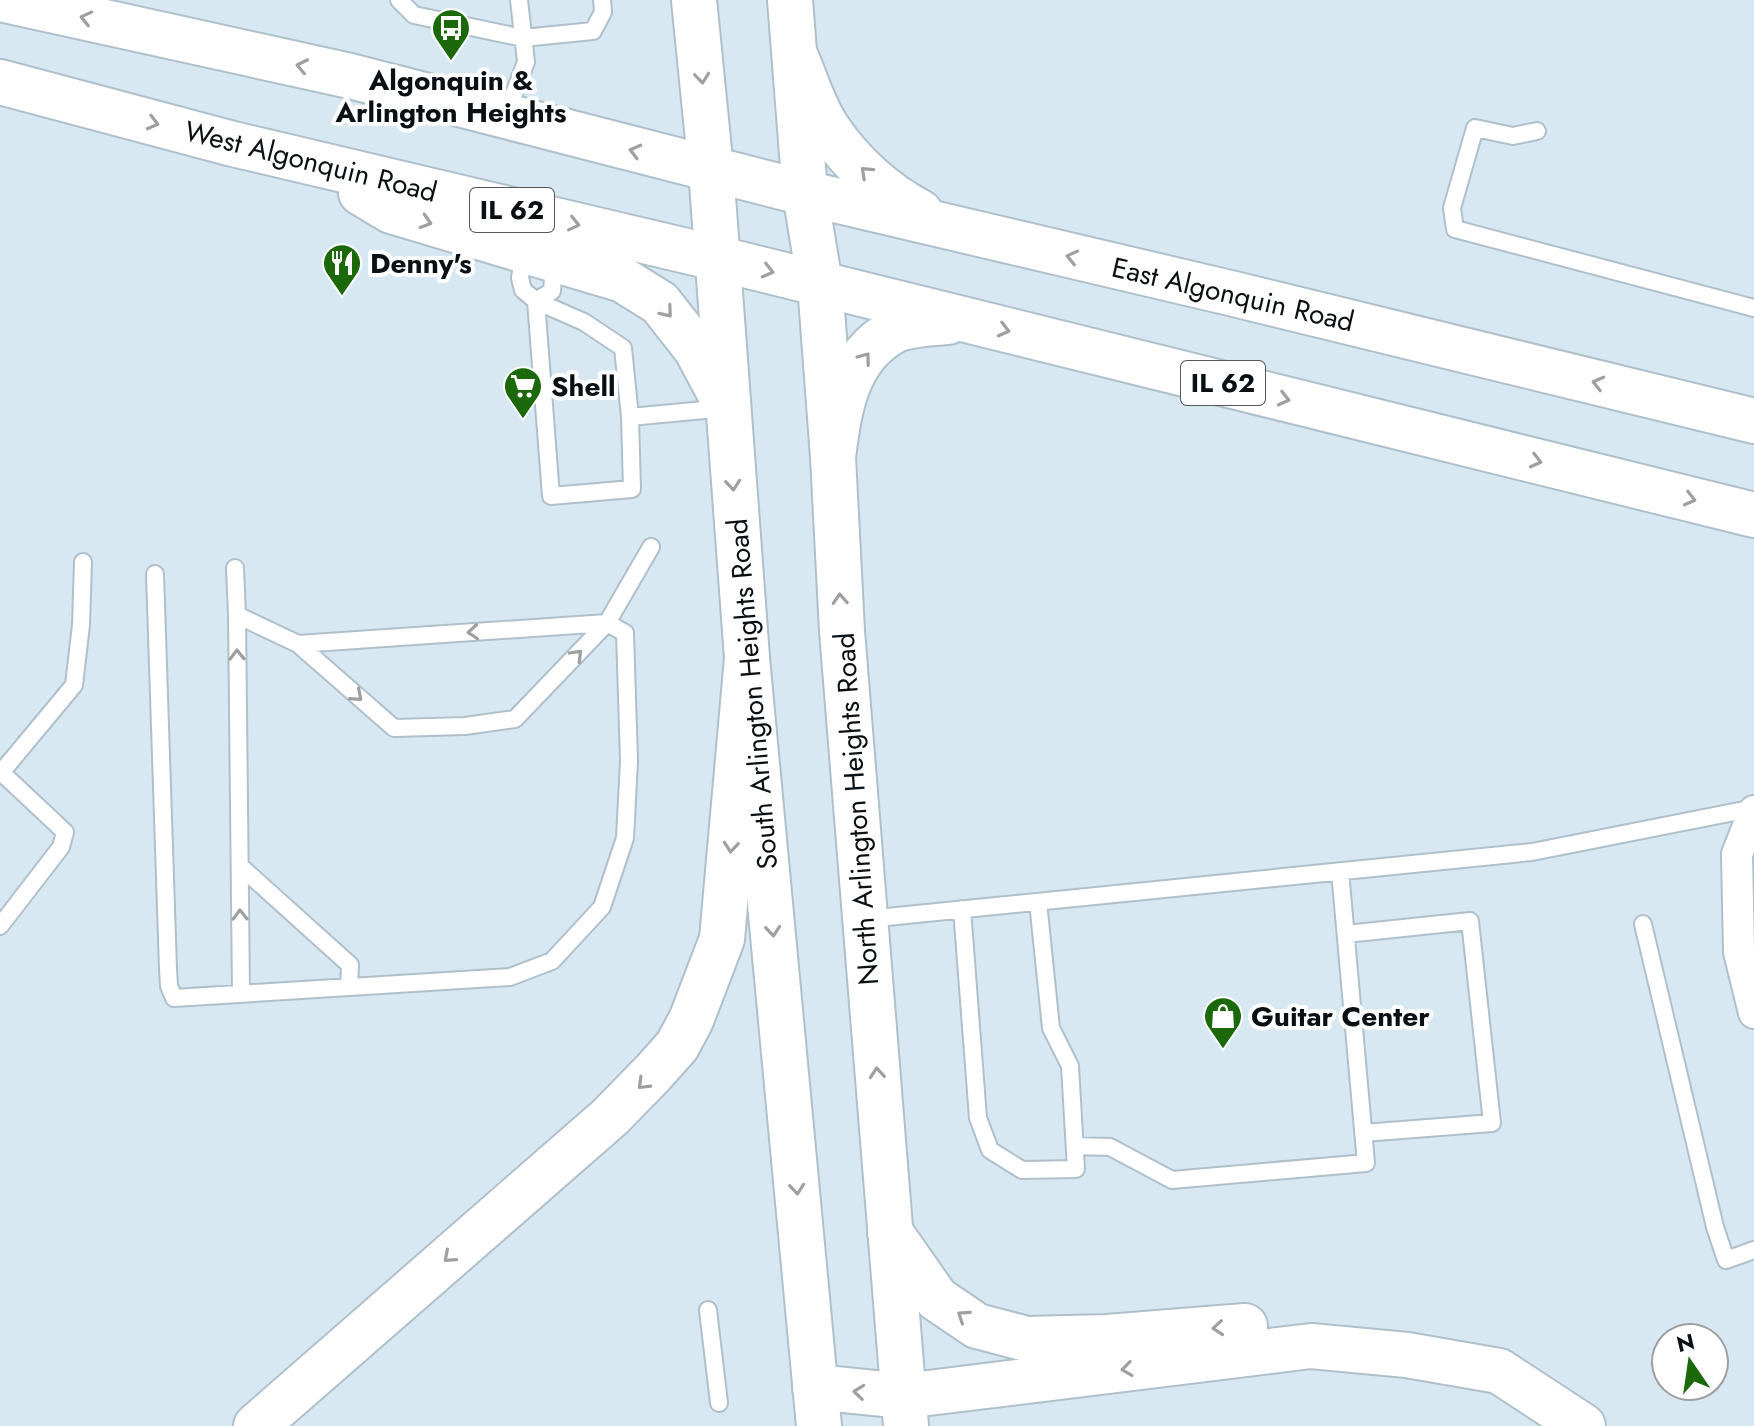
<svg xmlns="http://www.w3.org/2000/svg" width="1754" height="1426" font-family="Jost,sans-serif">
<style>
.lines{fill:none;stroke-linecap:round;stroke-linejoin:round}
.service-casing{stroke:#afc0ca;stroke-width:20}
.minor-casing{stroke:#afc0ca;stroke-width:34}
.secondary-casing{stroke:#afc0ca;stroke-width:48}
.primary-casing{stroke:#afc0ca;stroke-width:48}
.motorway-casing{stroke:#afc0ca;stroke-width:48}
.service{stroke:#fff;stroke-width:16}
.minor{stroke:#fff;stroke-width:30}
.secondary{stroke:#fff;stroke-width:44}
.primary{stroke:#fff;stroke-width:44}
.motorway{stroke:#fff;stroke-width:44}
.oneway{stroke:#9d9fa1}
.labels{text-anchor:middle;stroke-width:8;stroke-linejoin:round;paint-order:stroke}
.shield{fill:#fff;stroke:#54575a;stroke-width:2}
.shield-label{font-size:26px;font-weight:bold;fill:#0a0f13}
.poi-label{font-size:28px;font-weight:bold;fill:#0a0f13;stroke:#fff;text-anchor:start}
.street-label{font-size:28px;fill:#0a0f13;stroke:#fff}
</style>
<rect width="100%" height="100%" fill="#d7e8f3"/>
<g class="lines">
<g class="service-casing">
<path id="service" d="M399,0L414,15L523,38L593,31L603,12L602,0
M506,115L526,62L519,0
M1537,131L1513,136L1475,128L1452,208L1455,229L1754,308
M524,252L520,278L523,290L536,301L584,322L623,348L630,417L726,408
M536,301L551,496L632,489L630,417
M536,301L552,291L554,264
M235,568L237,615L298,644L394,728L465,726L515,719L607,623L651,547
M155,574L168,969L169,986L174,998L510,977L552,961L602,907L625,838L629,761L625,633L607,623L298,644
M237,615L241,993
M0,774L74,685L81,625L83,562
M240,866L350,965L349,987
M962,909L978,1118L990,1150L1022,1170L1076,1169L1070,1066L1051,1028L1038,902
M867,919L1532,852L1754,808
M1643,924L1715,1227L1726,1260L1754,1250
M0,926L61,847L65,832L1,772
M1346,934L1470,921L1492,1123L1363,1133
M1075,1146L1110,1147L1172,1180L1366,1163L1340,871
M708,1310L719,1403"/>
</g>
<g class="minor-casing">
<path id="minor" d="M1754,811L1737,854L1739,952L1754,1013"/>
</g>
<g class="secondary-casing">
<path id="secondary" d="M694,0L711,170L747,658L819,1426
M790,0L805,193L820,284L833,457L842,631L906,1426"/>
</g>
<g class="primary-casing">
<path id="primary" d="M5,0L350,76L805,193L1230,293L1754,421
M796,57C806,80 814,109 829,130C851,163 885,194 920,212
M0,82L233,144L716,258L1754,515
M361,193L391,211L623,280L660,303L696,349L727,407
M833,457C839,410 846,358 892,332C906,324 931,324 948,322"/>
</g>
<g class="motorway-casing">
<path id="motorway" d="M890,1232L937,1299L977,1326L1027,1339L1107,1337L1245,1326
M815,1387L904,1396L1311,1346L1407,1355L1499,1371L1583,1426
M256,1426L610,1117L653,1073L677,1046L691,1020L722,939L747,658"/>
</g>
<use href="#service" class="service"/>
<use href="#minor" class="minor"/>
<use href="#secondary" class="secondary"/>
<use href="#primary" class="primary"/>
<use href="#motorway" class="motorway"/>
</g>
<defs><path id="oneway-chevron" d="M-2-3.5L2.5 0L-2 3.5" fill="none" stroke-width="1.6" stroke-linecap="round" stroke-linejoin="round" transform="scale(2)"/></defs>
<g class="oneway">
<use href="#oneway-chevron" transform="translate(86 18) rotate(-167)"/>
<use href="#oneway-chevron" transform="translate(302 66) rotate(-168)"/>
<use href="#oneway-chevron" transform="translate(702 78) rotate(84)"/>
<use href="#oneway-chevron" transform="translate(153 123) rotate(15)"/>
<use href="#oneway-chevron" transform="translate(635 151) rotate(-165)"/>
<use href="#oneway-chevron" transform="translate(866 172) rotate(-137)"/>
<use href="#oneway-chevron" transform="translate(426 222) rotate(17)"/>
<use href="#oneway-chevron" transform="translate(574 224) rotate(13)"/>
<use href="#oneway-chevron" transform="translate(1072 257) rotate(-167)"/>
<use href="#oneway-chevron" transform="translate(768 271) rotate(14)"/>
<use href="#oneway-chevron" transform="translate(667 312) rotate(50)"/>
<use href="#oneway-chevron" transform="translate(1004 330) rotate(14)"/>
<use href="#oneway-chevron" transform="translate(865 358) rotate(-53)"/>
<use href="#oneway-chevron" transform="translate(1598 383) rotate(-166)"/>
<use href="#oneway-chevron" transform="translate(1284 399) rotate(14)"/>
<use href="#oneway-chevron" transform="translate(1536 461) rotate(14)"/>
<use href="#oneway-chevron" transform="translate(733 485) rotate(85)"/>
<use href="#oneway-chevron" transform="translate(1690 499) rotate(14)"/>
<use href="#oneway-chevron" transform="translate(840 599) rotate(-93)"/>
<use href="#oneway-chevron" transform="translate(473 632) rotate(176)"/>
<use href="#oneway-chevron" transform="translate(237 655) rotate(-91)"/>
<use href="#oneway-chevron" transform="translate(577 655) rotate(-46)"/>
<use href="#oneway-chevron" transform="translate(357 696) rotate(41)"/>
<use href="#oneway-chevron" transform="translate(731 847) rotate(95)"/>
<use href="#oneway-chevron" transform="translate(240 915) rotate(-91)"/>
<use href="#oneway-chevron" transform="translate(773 931) rotate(85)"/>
<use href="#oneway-chevron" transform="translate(877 1073) rotate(-95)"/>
<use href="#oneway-chevron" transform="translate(643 1084) rotate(135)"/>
<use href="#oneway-chevron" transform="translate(797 1189) rotate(85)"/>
<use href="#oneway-chevron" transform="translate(449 1257) rotate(139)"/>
<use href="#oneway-chevron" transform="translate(963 1316) rotate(-146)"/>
<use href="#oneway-chevron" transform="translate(1218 1328) rotate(175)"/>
<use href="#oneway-chevron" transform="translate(1127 1369) rotate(173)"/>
<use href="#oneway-chevron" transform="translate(859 1392) rotate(-174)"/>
</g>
<defs>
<g id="bus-pin" transform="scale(2)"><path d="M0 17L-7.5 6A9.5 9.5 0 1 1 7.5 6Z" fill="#1b690a" stroke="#fff"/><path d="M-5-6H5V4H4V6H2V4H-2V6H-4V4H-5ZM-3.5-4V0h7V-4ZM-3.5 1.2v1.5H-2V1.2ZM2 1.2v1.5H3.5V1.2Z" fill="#fff"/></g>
<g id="restaurant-pin" transform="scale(2)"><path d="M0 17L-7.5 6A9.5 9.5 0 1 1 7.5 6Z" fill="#1b690a" stroke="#fff"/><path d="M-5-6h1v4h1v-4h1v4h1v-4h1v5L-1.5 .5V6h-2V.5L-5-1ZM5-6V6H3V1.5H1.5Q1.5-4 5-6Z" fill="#fff"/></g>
<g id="supermarket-pin" transform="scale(2)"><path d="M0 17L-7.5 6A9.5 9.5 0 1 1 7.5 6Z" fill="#1b690a" stroke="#fff"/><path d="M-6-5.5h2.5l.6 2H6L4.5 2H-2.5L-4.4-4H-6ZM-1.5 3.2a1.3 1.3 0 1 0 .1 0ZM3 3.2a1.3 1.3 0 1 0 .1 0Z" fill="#fff"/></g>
<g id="shop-pin" transform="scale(2)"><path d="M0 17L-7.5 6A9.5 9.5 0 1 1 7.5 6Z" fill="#1b690a" stroke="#fff"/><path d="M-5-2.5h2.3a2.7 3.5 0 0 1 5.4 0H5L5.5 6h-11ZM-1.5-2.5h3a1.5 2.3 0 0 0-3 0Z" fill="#fff"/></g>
</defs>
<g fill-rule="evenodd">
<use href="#bus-pin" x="451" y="28"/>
<use href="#restaurant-pin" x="342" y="263"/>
<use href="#supermarket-pin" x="523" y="386"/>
<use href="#shop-pin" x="1223" y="1016"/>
</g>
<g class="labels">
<g class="shield">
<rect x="470" y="188" width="84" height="44" rx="6"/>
<rect x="1181" y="361" width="84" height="44" rx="6"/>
</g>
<g class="shield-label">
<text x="512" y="219">IL 62</text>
<text x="1223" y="392">IL 62</text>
</g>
<g class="poi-label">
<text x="451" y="90" text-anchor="middle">Algonquin &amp;<tspan x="451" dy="32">Arlington Heights</tspan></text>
<text x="370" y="273">Denny's</text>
<text x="551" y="396">Shell</text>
<text x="1251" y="1026">Guitar Center</text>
</g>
<g class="street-label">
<text transform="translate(311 161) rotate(14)" y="10">West Algonquin Road</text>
<text transform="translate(1233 294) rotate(13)" y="10">East Algonquin Road</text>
<text transform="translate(752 694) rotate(-95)" y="10">South Arlington Heights Road</text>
<text transform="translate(856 809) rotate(-94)" y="10">North Arlington Heights Road</text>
</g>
</g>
<g transform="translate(1690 1362) rotate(347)"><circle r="38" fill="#ffffff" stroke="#9d9fa1" stroke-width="2"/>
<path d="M0-6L14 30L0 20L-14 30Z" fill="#1b690a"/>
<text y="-12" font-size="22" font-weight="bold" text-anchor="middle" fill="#0a0f13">N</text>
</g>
</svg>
